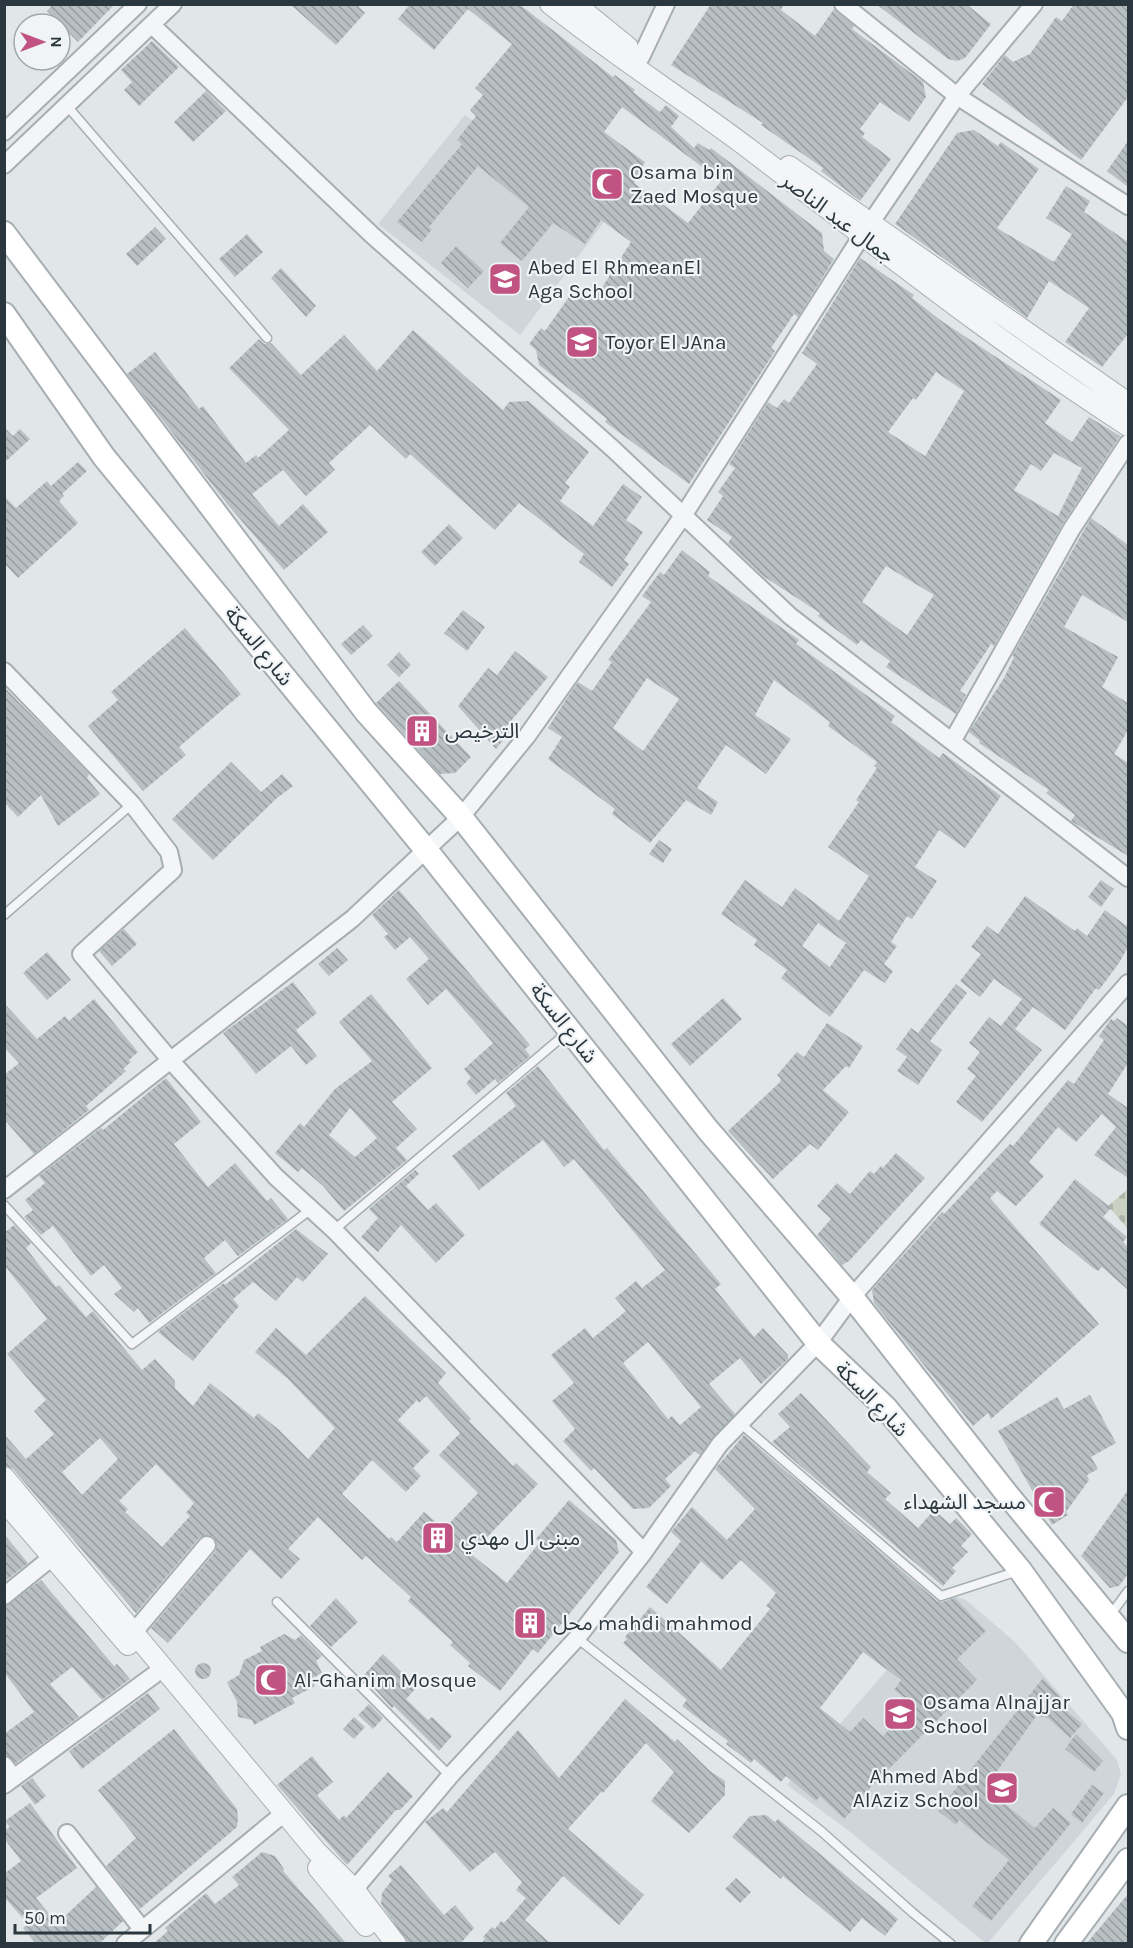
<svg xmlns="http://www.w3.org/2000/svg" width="1133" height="1948" font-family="Karla,'Noto Sans Arabic',sans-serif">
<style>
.built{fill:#cfd5da}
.cemetery{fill:url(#cemetery-stones)}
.building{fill:url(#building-back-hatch);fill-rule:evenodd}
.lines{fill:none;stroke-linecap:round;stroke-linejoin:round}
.service-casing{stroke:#a7aeb2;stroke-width:11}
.minor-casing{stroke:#a7aeb2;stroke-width:20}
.tertiary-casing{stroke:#a7aeb2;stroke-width:22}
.secondary-casing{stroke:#a7aeb2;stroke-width:26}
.service{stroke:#f3f5f7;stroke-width:8}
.minor{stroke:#f3f5f7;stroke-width:16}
.tertiary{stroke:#f3f5f7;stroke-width:20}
.secondary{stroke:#fff;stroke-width:22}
.labels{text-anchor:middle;stroke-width:4.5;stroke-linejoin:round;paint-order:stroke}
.poi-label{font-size:21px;fill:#2b373e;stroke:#f0f4f6;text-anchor:start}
.street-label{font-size:21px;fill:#2b373e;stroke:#f0f4f6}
</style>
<defs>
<pattern id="cemetery-stones" width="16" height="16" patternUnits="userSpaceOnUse" patternTransform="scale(1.5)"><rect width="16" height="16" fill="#cad1c3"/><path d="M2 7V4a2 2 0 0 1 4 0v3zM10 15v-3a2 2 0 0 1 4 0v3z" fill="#aeb4a9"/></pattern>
<pattern id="building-back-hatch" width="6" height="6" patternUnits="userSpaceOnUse" patternTransform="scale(1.5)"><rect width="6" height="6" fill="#b9c0c4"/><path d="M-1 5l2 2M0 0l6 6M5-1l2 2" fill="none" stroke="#979da1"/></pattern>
</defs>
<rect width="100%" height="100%" fill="#e1e6e8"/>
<path class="built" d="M465,115L606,219L520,335L378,224Z
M952,1595L966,1600L1015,1642L1117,1760L1121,1774L1114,1794L987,1944L849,1831L787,1785Z"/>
<path class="cemetery" d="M1128,1189V1229L1108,1206Z"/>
<path class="building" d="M53,4H115L78,42L47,11Z
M290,4H356L365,13L336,45Z
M410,4H519L613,77L615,75L635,90L633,92L660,112L666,105L679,116L671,127L694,148L698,143L709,150L711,148L822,233L824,251L834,259L798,317L794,314L771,348L775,351L689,484L605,422L607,419L539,365L536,350L529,344L541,328L545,331L576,287L594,300L631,242L601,220L585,244L553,223L522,261L500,243L529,207L478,166L429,227L432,229L422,242L397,222L462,144L457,140L476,116L470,110L483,95L475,88L512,44L468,9L434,50L398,19ZM622,107L721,181L688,223L634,183L645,162L604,132Z
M711,4H784L781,10L815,36L834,9L854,26L852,29L923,82L926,97L909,122L880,102L860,129L865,133L862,137L891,159L860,201L821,171L823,168L761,125L763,123L671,65Z
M876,4H966L991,24L965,58L957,61L948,59Z
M1074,4H1128V97L1081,160L982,84L1005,55L1013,62L1030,54L1056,17L1062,21Z
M152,41L179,67L139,106L124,90L132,82L121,70Z
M206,91L226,111L193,142L174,122Z
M974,130L998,146L1001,142L1039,169L997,228L1054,262L1072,234L1046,218L1066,186L1090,201L1084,212L1128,242V334L1102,367L1065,342L1089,308L1049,281L1027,318L895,224L957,133Z
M1128,141V187L1107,171Z
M155,227L166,239L137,266L126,254Z
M247,234L263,252L235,277L219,259Z
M456,246L484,271L468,288L441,263Z
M860,258L914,295L912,298L943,322L1061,400L1045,423L1072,442L1089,417L1120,436L1062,525L994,646L991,644L960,691L966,695L956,714L886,667L890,661L861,640L857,645L818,616L820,613L763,576L728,543L732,537L707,520L723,496L718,492L735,468L729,464L768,402L777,408L784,399L789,403L817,364L802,353ZM936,372L964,391L925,456L888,432L913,398L916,400ZM1054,453L1082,468L1058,516L1014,490L1031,464L1041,471ZM886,566L934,595L907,635L862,602Z
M281,268L316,306L306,317L271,278Z
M413,330L503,410L509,402L528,401L589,452L565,483L570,487L560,501L593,526L623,484L642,497L626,520L643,532L624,560L629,564L612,587L579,562L584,554L519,503L495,530L410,454L406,459L370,425L329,463L335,470L306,496L283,470L252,494L279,526L303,504L328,532L284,570L228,505L127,374L155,352L199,409L203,406L246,463L256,455L258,458L289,430L229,368L259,339L264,344L271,343L301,375L344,335L377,371Z
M4,427L13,436L20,429L30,439L4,463Z
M78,462L87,471L62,494L64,496L59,501L78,523L18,578L4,563V496L16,508L47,481L51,486Z
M1091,518L1128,545V622L1082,595L1064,627L1118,657L1102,687L1128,703V730L1114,754L1128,763V856L1071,821L1075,815L1046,793L1049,790L979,743L980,741L969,732L1004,678L1014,657L1012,656Z
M449,524L463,538L435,566L421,552Z
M682,550L710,572L708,576L799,640L796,644L895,716L891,722L939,758L943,753L1001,796L965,848L939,830L915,867L937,881L912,919L907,916L891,942L897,946L884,964L893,971L885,983L864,970L830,1017L781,978L787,970L754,945L757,940L721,914L745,880L782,907L795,888L839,921L869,876L828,847L859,802L856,800L877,768L874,766L877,762L828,726L830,722L774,680L755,715L791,739L766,774L726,745L697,788L718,802L711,815L686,800L650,843L612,814L615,809L548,759L562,737L548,728L565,701L578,682L592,691L612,662L608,660L651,602L642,596L660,572L664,575ZM647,678L679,699L643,751L613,728ZM818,923L846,943L830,967L802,946Z
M463,610L485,627L467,651L444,633Z
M363,625L373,636L351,655L341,644Z
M185,628L241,694L179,747L186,755L143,791L88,726L118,700L111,692Z
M515,651L548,677L506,727L511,730L496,749L458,706L488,668L497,675Z
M399,652L411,665L399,677L387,665Z
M399,681L471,757L455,773L440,774L376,703Z
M4,687L89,774L87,778L100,794L58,826L41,795L18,817L4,802Z
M231,762L261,792L282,774L293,786L277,798L213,860L172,819Z
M659,840L672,849L663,863L649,854Z
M1101,880L1114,889L1101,907L1088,897Z
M399,890L530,1045L525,1049L530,1056L498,1083L495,1079L476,1095L466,1083L471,1078L464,1069L493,1043L446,989L428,1005L406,979L429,959L410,937L395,950L384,937L388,934L372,915Z
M1025,896L1075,931L1077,928L1087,936L1105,910L1128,927V947L1119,963L1099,990L1096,988L1065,1030L1033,1007L1015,1029L1042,1050L982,1122L956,1102L976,1076L967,1069L980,1052L969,1043L989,1017L1001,1026L1022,999L994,979L980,997L960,981L981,954L971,947L987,926L998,934Z
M124,929L137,944L112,966L99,951Z
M337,948L348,960L329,976L318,964Z
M47,952L71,980L47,1000L23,973Z
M293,982L317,1013L296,1030L317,1056L306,1065L291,1046L256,1074L223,1033Z
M956,984L967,993L930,1041L942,1050L918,1085L897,1071L907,1057L896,1049L911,1028L918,1033Z
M371,994L432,1068L392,1102L417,1129L396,1148L407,1160L344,1211L323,1186L302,1168L298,1172L275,1153L300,1123L304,1127L335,1089L372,1061L339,1022ZM350,1108L377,1138L355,1157L329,1135Z
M723,998L742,1019L690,1066L671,1044Z
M94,999L138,1052L129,1060L131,1062L123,1069L126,1071L86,1106L89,1110L34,1154L4,1119V1075L19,1063L4,1047V1003L37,1039L65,1016L69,1021Z
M1117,1018L1128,1026V1063L1108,1094L1128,1108V1178L1094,1155L1116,1127L1102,1114L1076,1142L1058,1127L1029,1162L1044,1176L1016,1206L997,1191L990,1198L1099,1324L991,1419L988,1413L973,1426L874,1303L872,1290L942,1212L944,1214L1010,1144L1013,1146L1068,1080L1074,1084L1104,1040L1099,1036L1111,1019L1114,1021Z
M827,1023L863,1046L849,1068L846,1066L823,1090L849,1112L818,1150L810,1144L773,1179L728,1131L780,1082L781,1079L777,1075L797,1052L804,1057Z
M538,1066L604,1150L607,1148L721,1284L715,1289L754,1337L763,1328L788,1355V1359L761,1384L740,1358L709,1384L735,1414L700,1455L695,1451L665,1479L671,1486L649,1508L633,1509L594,1468L591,1471L563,1441L575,1429L552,1401L574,1383L551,1355L585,1328L593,1338L626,1311L615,1298L636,1281L642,1288L665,1270L574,1159L564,1167L543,1140L479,1190L452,1156L516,1106L506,1093ZM648,1342L701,1407L680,1425L672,1416L668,1419L623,1363Z
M166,1078L201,1122L174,1144L208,1187L235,1163L267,1201L271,1198L288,1219L238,1256L225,1240L204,1258L216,1273L149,1323L138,1308L134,1312L114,1294L122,1288L104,1265L91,1276L53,1226L41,1235L24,1217L33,1210L25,1200L45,1183L39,1176L101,1128L103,1130Z
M896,1153L925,1178L849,1261L842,1265L817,1235L831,1219L817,1206L837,1183L850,1194L870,1171L874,1174L881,1166L883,1168Z
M415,1170L419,1174L406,1186L428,1210L436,1203L465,1235L436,1263L401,1225L378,1252L361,1237L378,1218L369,1209Z
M1075,1179L1111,1208L1103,1217L1127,1237L1123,1242L1128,1247V1290L1102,1267L1098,1271L1093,1268L1039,1224Z
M14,1225L31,1243L26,1248L56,1287L59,1285L86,1317L93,1311L142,1370L155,1359L175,1381V1388L193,1406L210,1383L254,1418L258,1413L278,1429L308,1459L335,1428L287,1378L255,1352L276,1328L306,1355L365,1296L446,1373L438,1383L471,1419L469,1421L513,1466L516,1463L538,1484L471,1554L507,1583L540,1542L536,1539L569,1500L616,1540L619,1552L538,1653L533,1649L500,1691L468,1666L470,1663L450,1645L453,1642L408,1601L411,1597L366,1556L362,1560L318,1517L288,1549L300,1559L281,1579L250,1549L168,1643L151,1628L215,1552L217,1546L214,1537L208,1535L199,1538L136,1613L13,1469L4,1465V1434L26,1459L54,1434L34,1411L46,1400L7,1354L47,1319L4,1265V1233ZM426,1396L460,1433L439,1455L478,1493L444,1529L424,1512L397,1542L391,1537L389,1539L342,1494L372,1460L406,1492L421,1476L413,1468L430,1451L398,1420L417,1400L419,1403ZM100,1438L118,1459L82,1495L62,1472ZM156,1464L194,1503L186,1513L190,1516L162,1547L125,1512L128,1509L119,1501Z
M296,1229L328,1254L303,1282L297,1277L276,1301L253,1282L233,1299L239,1306L193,1361L158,1332L224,1283L225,1285Z
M801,1393L871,1467L867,1472L891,1493L885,1499L918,1528L934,1510L950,1524L956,1518L972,1534L961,1546L968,1552L952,1568L956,1571L943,1586L945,1588L772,1442L790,1427L778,1414Z
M1090,1395L1116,1443L1091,1457L1098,1469L1087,1475L1089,1480L1066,1512L1068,1515L1052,1525L998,1431L1057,1397L1064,1409Z
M744,1435L937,1601L942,1602L955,1598L986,1631L957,1659L977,1680L860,1798L862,1800L844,1819L820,1796L816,1801L786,1776L781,1782L754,1759L751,1763L726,1744L728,1741L682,1706L687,1700L623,1643L627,1639L625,1637L650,1607L721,1670L770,1609L766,1606L776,1593L741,1560L722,1580L701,1561L667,1604L646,1587L681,1541L671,1532L692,1507L727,1540L755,1509L715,1469ZM863,1652L901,1680L894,1690L914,1704L883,1736L863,1718L850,1732L820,1708Z
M1128,1490V1574L1119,1586L1110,1588L1081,1556Z
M4,1534L28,1563L4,1582Z
M41,1580L114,1666L117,1664L130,1679L102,1700L72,1667L50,1684L79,1717L16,1763L4,1755V1734L34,1712L4,1672V1606Z
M336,1598L358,1622L331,1647L310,1626Z
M284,1634L295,1640L301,1635L322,1656L316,1661L322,1673L311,1679L315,1686L292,1698L295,1703L254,1725L252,1720L238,1717L237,1702L227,1682L239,1675L244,1660L262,1651L260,1647Z
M383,1654L417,1687L406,1699L428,1720L432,1717L452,1736L439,1751L394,1706L392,1708L363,1676Z
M195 1671a8 8 0 1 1 16 0a8 8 0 1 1-16 0Z
M1043,1678L1064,1701L1059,1705L1082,1724L1070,1738L1049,1719L1037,1715L985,1788L1035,1828L1053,1808L1071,1823L991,1921L972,1906L1009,1860L959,1820L956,1825L938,1811Z
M148,1693L160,1709L82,1769L69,1751Z
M625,1699L675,1742L677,1739L710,1771L725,1781V1795L689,1833L651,1801L674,1772L646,1743L603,1793L602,1791L568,1829L644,1895L619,1925L563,1876L525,1920L551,1944H481L485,1939L483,1937L492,1927L495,1929L501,1921L504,1923L526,1898L516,1890L522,1882L495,1852L470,1872L425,1822L443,1808L447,1812L518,1730L559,1778Z
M369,1704L383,1718L373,1729L358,1715Z
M354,1717L365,1727L354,1739L343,1729Z
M174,1729L237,1809L238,1818L237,1827L140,1909L106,1866L136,1838L98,1790Z
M1076,1734L1103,1761L1094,1772L1065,1749Z
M312,1756L333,1782L317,1795L339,1820L344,1815L346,1818L388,1772L413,1796L400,1810H396L347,1865L277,1785Z
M32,1778L46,1796L35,1805L21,1786Z
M1092,1785L1104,1793L1082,1823L1071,1814Z
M30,1803L77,1868L36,1898L55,1921L63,1914L65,1916L96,1887L123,1921L99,1944H36L23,1928L28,1924L4,1897V1874L21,1861L4,1838V1831L10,1827L5,1821Z
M766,1815L775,1822L778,1819L898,1919L885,1936L862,1918L850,1932L783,1876L781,1879L732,1837L750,1816Z
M262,1852L275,1856L284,1869L283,1871L347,1944H153L168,1931L165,1928L206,1893L215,1904L239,1885L232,1877Z
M401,1865L444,1915L455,1905L474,1928L460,1944H408L381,1904L382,1893L392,1880L388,1876Z
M736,1878L751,1892L740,1903L725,1889Z
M1128,1894V1944H1086Z"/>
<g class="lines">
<g class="service-casing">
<path id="service" d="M68,107L267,338
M4,915L132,804
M4,1205L132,1344L310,1210
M334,1230L569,1031
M741,1424L941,1596L1018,1571
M277,1602L450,1776
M1109,1617L1128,1591
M577,1638L821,1831L913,1913L951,1944"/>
</g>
<g class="minor-casing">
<path id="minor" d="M843,4L957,96L1128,206
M152,25L372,235L612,448L790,616L1128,878
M641,57L666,4
M4,132L138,4
M4,165L173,4
M4,671L132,804L169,852L173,870L81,954L172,1062L276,1177L334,1230L644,1552
M953,740L1071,530L1128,443
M4,1190L352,919L461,817L527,736L683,516L861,237L957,96L1034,4
M4,1596L51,1558
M134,1632L207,1545
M4,1765L14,1778
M4,1785L154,1675
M67,1833L142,1929
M347,1898L450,1776L577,1638L644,1552L720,1444L818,1343L852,1297L1128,983
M125,1944L277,1819"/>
</g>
<g class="tertiary-casing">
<path id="tertiary" d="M550,4C615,56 686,101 752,151C876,245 997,342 1128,426
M575,4L628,47
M789,166L1128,403
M4,1477L316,1851L354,1889L396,1944
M4,1501L128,1645
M318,1868L366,1926"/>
</g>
<g class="secondary-casing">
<path id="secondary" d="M4,233L366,712L461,817L708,1130L852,1297L1007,1494L1128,1641
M4,314L104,457L427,851L818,1343L886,1408L1020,1570L1123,1713L1128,1728
M1031,1944L1128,1806
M1066,1944L1128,1860"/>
</g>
<use href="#service" class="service"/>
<use href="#minor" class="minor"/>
<use href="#tertiary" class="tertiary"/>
<use href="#secondary" class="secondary"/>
</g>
<defs>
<g id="mosque-square" transform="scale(1.725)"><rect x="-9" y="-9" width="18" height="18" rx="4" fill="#c05382" stroke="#f0f4f6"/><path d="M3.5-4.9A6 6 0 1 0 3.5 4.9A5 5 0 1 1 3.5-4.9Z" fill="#fff"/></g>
<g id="school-square" transform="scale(1.725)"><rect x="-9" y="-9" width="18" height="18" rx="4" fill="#c05382" stroke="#f0f4f6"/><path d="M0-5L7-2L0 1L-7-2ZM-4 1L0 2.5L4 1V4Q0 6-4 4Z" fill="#fff"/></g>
<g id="building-square" transform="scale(1.725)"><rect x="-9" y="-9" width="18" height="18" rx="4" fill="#c05382" stroke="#f0f4f6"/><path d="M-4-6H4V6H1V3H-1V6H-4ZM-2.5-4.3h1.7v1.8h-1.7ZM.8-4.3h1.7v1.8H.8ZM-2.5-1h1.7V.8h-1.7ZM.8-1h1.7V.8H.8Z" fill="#fff"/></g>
</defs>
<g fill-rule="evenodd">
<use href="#mosque-square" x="607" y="184"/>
<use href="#school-square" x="505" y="279"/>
<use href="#school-square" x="582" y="342"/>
<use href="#building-square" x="422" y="731"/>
<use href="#mosque-square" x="1049" y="1502"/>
<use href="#building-square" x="438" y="1538"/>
<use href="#building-square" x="530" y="1623"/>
<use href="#mosque-square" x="271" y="1680"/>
<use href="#school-square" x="900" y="1714"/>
<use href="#school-square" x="1002" y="1788"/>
</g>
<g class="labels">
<g class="poi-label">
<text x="630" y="179">Osama bin<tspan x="630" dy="24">Zaed Mosque</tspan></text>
<text x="528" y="274">Abed El RhmeanEl<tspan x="528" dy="24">Aga School</tspan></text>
<text x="605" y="349">Toyor El JAna</text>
<text x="445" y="738">الترخيص</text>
<text x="1026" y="1509" text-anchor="end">مسجد الشهداء</text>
<text x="461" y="1545">مبنى ال مهدي</text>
<text x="553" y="1630">محل mahdi mahmod</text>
<text x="294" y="1687">Al-Ghanim Mosque</text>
<text x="923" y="1709">Osama Alnajjar<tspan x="923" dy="24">School</tspan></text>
<text x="979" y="1783" text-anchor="end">Ahmed Abd<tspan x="979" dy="24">AlAziz School</tspan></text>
</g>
<g class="street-label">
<text transform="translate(838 218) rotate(37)" y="7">جمال عبد الناصر</text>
<text transform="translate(259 646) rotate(51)" y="7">شارع السكة</text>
<text transform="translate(564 1023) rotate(52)" y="7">شارع السكة</text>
<text transform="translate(872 1399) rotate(46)" y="7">شارع السكة</text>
</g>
</g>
<rect width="1133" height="1948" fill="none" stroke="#2b373e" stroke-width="12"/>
<g transform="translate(42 42) rotate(90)"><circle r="28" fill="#f0f4f6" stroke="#a1a8ac" stroke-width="1.5"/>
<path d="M0-4.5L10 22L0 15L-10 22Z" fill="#c05382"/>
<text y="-9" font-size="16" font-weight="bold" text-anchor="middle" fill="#2b373e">N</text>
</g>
<path d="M15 1924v9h135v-9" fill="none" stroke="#2b373e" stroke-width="3"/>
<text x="24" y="1924" font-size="18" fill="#2b373e" stroke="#f0f4f6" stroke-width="4.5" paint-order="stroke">50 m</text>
</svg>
